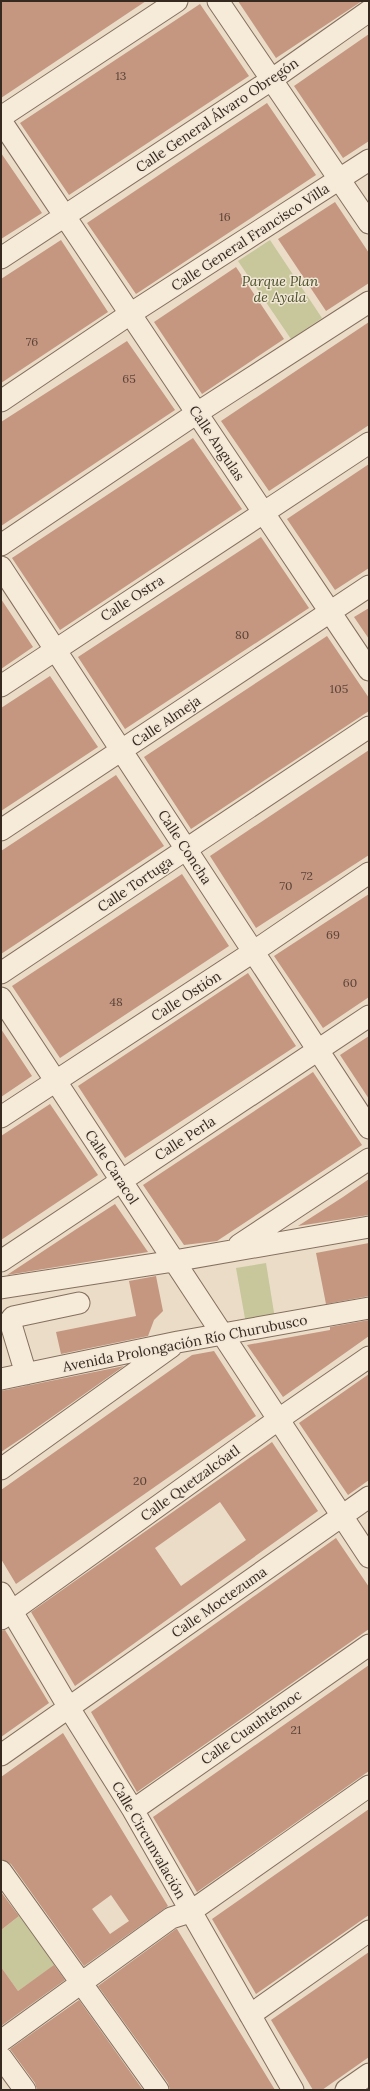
<svg xmlns="http://www.w3.org/2000/svg" width="370" height="2091" font-family="Lora,serif">
<style>
.green{fill:#c7c79b}
.building{fill:#c59680;fill-rule:evenodd}
.lines{fill:none;stroke-linecap:round;stroke-linejoin:round}
.minor-casing{stroke:#846f5e;stroke-width:23}
.minor{stroke:#f6ead9;stroke-width:21}
.labels{text-anchor:middle;stroke-width:3;stroke-linejoin:round;paint-order:stroke}
.number-label{font-size:12px;fill:#5a4438}
.street-label{font-size:14px;fill:#362920;stroke:#f2e7d6}
.park-label{font-size:14px;font-style:italic;fill:#4a5029;stroke:#f2e7d6}
</style>
<rect width="100%" height="100%" fill="#eadcc7"/>
<path class="green" d="M270,240L322,318L291,339L238,261Z
M266,1263L275,1319L246,1324L236,1268Z
M23,1913L58,1963L18,1991L1,1967V1930Z"/>
<path class="building" d="M1,1H146L1,98Z
M238,1H362L276,58Z
M200,4L249,76L69,195L20,123Z
M369,34V141L343,158L294,86Z
M267,103L316,175L136,294L87,223Z
M1,153L42,213L1,239Z
M335,202L369,253V283L326,311L278,239Z
M61,240L108,312L1,383V279Z
M236,267L284,339L202,394L154,322Z
M369,322V425L269,491L221,421Z
M127,341L175,410L1,526V422Z
M193,438L242,509L60,630L12,558Z
M369,464V568L335,590L287,519Z
M261,537L309,608L125,729L78,657Z
M1,599L33,647L1,669Z
M369,608V639L354,617Z
M327,636L369,698V711L191,829L144,757Z
M50,676L98,747L1,811V708Z
M369,750V855L256,928L210,856Z
M116,775L164,846L1,954V851Z
M182,874L229,946L60,1058L12,986Z
M369,894V997L323,1028L274,956Z
M248,973L296,1046L125,1158L78,1086Z
M1,1029L32,1076L1,1097Z
M369,1036V1099L340,1055Z
M313,1072L362,1145L217,1241L184,1245L143,1185Z
M50,1104L98,1175L1,1240V1136Z
M369,1179V1215L298,1226L343,1197Z
M115,1204L148,1252L7,1275L75,1230Z
M369,1243V1296L326,1304L316,1253Z
M156,1276L163,1311L154,1320L148,1336L61,1354L56,1332L136,1316L129,1281Z
M369,1320V1336L283,1397L247,1345L330,1330V1327Z
M214,1351L256,1416L16,1584L1,1559V1490L192,1355Z
M124,1366L25,1436L1,1452V1391Z
M369,1374V1480L348,1495L299,1423Z
M272,1442L318,1511L75,1686L31,1612ZM220,1502L246,1540L181,1586L155,1548Z
M336,1538L369,1587V1629L137,1792L91,1712Z
M5,1630L49,1703L1,1737V1631Z
M369,1665V1771L197,1892L153,1817Z
M63,1733L168,1906L84,1966L11,1864L1,1859V1777ZM111,1895L129,1921L110,1934L92,1909Z
M369,1809V1915L256,1994L212,1919Z
M1,1892L19,1916L1,1930Z
M176,1929H177L275,2090H170L168,2083L98,1986Z
M369,1952V2057L322,2090H313L271,2020Z
M54,1965L65,1980L1,2026V1967L18,1991Z
M79,2000L143,2090H37L35,2083L10,2049Z"/>
<g class="lines">
<g class="minor-casing">
<path id="minor" d="M218,1L369,223
M1,117L177,1
M1,121L369,670
M1,258L271,80L369,11
M1,401L130,314L369,160
M1,545L197,413L369,302
M1,567L369,1128
M1,686L369,443
M1,830L369,586
M1,973L369,727
M1,998L369,1557
M1,1117L253,952L369,873
M239,1245L369,1159
M1,1261L369,1016
M1,1288L174,1261L369,1227
M26,1374L10,1321L13,1317L79,1303
M1,1379L178,1342L369,1308
M1,1469L171,1347
M1,1593L69,1708L133,1810L293,2090
M1,1619L279,1419L369,1357
M1,1755L369,1497
M133,1810L369,1645
M1,1871L158,2090
M250,2015L369,1931
M1,2041L171,1918L190,1912L369,1786
M1,2057L25,2090
M346,2090L369,2074"/>
</g>
<use href="#minor" class="minor"/>
</g>
<g class="labels">
<g class="number-label">
<text x="121" y="80">13</text>
<text x="225" y="221">16</text>
<text x="32" y="346">76</text>
<text x="129" y="383">65</text>
<text x="242" y="639">80</text>
<text x="339" y="693">105</text>
<text x="307" y="880">72</text>
<text x="286" y="890">70</text>
<text x="333" y="939">69</text>
<text x="350" y="987">60</text>
<text x="116" y="1006">48</text>
<text x="140" y="1485">20</text>
<text x="296" y="1734">21</text>
</g>
<g class="street-label">
<text transform="translate(217 115) rotate(-34)" y="5">Calle General Álvaro Obregón</text>
<text transform="translate(250 237) rotate(-33)" y="5">Calle General Francisco Villa</text>
<text transform="translate(217 443) rotate(56)" y="5">Calle Angulas</text>
<text transform="translate(132 598) rotate(-33)" y="5">Calle Ostra</text>
<text transform="translate(166 721) rotate(-34)" y="5">Calle Almeja</text>
<text transform="translate(185 847) rotate(57)" y="5">Calle Concha</text>
<text transform="translate(135 884) rotate(-34)" y="5">Calle Tortuga</text>
<text transform="translate(186 996) rotate(-33)" y="5">Calle Ostión</text>
<text transform="translate(185 1138) rotate(-33)" y="5">Calle Perla</text>
<text transform="translate(112 1167) rotate(57)" y="5">Calle Caracol</text>
<text transform="translate(185 1343) rotate(-11)" y="5">Avenida Prolongación Río Churubusco</text>
<text transform="translate(190 1483) rotate(-36)" y="5">Calle Quetzalcóatl</text>
<text transform="translate(219 1602) rotate(-35)" y="5">Calle Moctezuma</text>
<text transform="translate(251 1727) rotate(-35)" y="5">Calle Cuauhtémoc</text>
<text transform="translate(149 1840) rotate(60)" y="5">Calle Circunvalación</text>
</g>
<g class="park-label">
<text x="280" y="286">Parque Plan<tspan x="280" dy="16">de Ayala</tspan></text>
</g>
</g>
<rect width="370" height="2091" fill="none" stroke="#362920" stroke-width="4"/>
</svg>
